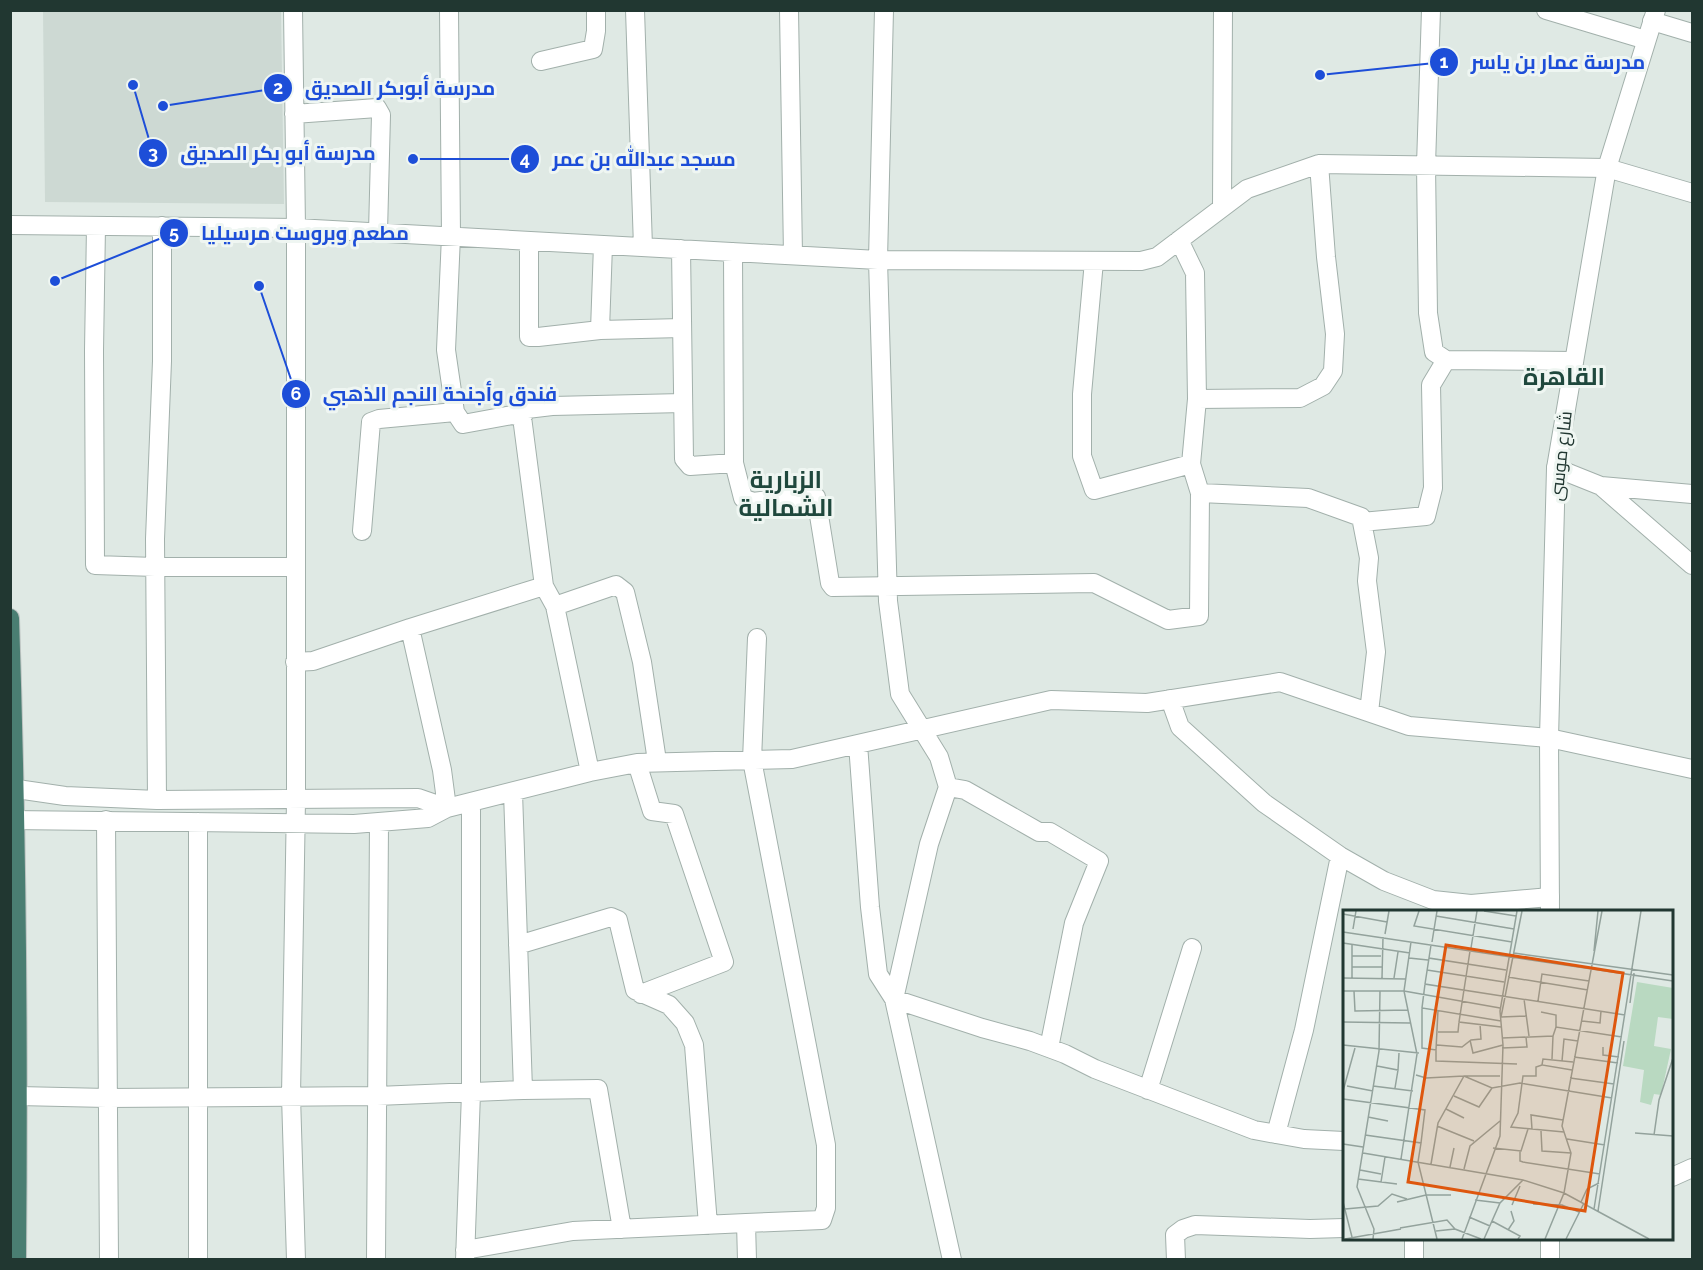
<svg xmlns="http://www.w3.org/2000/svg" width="1703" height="1270" font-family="Raleway,Cairo,sans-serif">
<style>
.built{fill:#cdd9d3}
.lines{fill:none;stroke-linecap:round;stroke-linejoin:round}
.minor-casing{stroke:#a2b0ab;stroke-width:20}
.tertiary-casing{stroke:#a2b0ab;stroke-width:20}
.trunk-casing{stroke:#bcc3c1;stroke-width:20}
.minor{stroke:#fff;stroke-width:18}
.tertiary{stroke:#fff;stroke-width:18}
.trunk{stroke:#4a7e72;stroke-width:18}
.labels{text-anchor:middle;stroke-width:6;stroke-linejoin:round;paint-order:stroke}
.street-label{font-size:18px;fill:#213731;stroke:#eff6f2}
.district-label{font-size:24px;font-weight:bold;fill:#1f483d;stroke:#eff6f2}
.inset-road{fill:none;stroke:#93a29c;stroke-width:1.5}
.view{fill:#de570e;fill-opacity:0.15;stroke:#de570e;stroke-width:3}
.inset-edge{fill:none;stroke:#213731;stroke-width:3}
.leader{fill:none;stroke:#1d4ed8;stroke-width:2}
.callout-dot{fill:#1d4ed8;stroke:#eff6f2;stroke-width:2}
.mark-label{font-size:18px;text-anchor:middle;font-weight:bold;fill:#fff}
.callout-label{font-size:20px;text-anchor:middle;font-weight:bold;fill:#1d4ed8;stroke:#eff6f2;stroke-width:6;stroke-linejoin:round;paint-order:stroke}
</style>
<rect width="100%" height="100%" fill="#dfe9e4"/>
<path class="built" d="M43,11H281L284,204L45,202Z"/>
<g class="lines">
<g class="minor-casing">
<path id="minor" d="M293,10L296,228V800L291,1096L296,1260
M449,10L451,236L446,350L455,412L463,424L512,415L522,417L544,586L555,606L590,772
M635,10L643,247
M789,10L793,255
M884,10L878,260L888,601L900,694L939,757L948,787L929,844L894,999L952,1260
M1431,10L1426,165L1428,313L1434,352L1446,360L1574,361
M1546,10L1646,40
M1652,21L1692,33
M541,61L593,49L596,31V10
M294,114L377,108L381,115L378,232
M1222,206L1223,10
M10,225L296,228L878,260L1141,261L1157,257L1247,189L1319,164L1607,168L1692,193
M96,226L94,351L95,565L155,567H294
M529,241V337H538L600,330L682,328
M681,249L684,459L690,466L734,463L733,252
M1094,261L1082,394V456L1094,490L1191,464
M600,330L603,245
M1197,399L1300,398L1323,386L1333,371L1335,334L1326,257L1319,164
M522,417L527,409L552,406L683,403
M734,463L743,498L753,502L811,495L816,497L830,583L833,587L1094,583L1168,620L1199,616L1200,493L1191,464L1197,399L1195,273L1179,240
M1556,468L1601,486L1692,565
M1601,486L1692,494
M1200,493L1308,498L1361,517L1369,558L1367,581L1376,652L1369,712
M1362,522L1426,516L1433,488L1431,385L1446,360
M362,531L371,422L379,419L455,412
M555,606L616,585L625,592L642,662L657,761
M410,628L442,770L447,808
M295,662L313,661L410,628L544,586
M1170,699L1180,727L1264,803L1340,856L1384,881L1433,900L1471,904L1550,897
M858,744L870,907L878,974L894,999L982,1028L1030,1041L1065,1054L1095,1069L1254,1130L1304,1139L1344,1141
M637,763L652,811L674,814L724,962L641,994
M948,787L965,790L1039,832H1050L1099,861L1074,923L1049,1048
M10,788L65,796L157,800L418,798L447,808
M157,800L155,539L162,361V226
M10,820L354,824L428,818L447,808L590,772L637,763L792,759L1051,700L1147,703L1280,682L1409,726L1549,738L1692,769
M106,820L109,1260
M518,945L611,917L618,920L635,990L669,1005L685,1023L694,1045L708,1225
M523,1090L598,1089L622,1229
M1148,1090L1192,948
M18,1096L107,1098L377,1096L523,1090L513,792
M1276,1134L1304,1030L1340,856
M1672,1177L1692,1168
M746,1223L822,1220L826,1208V1145L752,760L757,638
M1414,1238V1260
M465,1250L573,1231L746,1223L747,1260
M198,1260V822
M376,1260L379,823
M465,1260L471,1093V802
M1176,1260L1175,1235L1183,1229L1195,1225L1310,1229L1344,1228"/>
</g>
<g class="tertiary-casing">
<path id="tertiary" d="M1550,912L1549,738L1556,468L1607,168L1656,10
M1550,1238V1260"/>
</g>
<g class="trunk-casing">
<path id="trunk" d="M10,618C17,832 19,1046 17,1260"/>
</g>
<use href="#minor" class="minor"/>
<use href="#tertiary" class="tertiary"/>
<use href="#trunk" class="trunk"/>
</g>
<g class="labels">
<g class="street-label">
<text transform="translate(1561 456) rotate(-84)" y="6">شارع موسى</text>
</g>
<g class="district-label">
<text x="1564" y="385">القاهرة</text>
<text x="786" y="488">الزبارية<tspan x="786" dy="28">الشمالية</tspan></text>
</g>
</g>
<g transform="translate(1343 910)">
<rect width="330" height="330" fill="#dfe9e4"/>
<path d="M294,72L330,78V109L315,107L311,136L328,139L318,185L311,184L308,195L297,192L301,160L280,156Z" fill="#b9d9c1"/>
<path class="inset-road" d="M76,1L71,16L169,32M141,1L173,6M0,4L44,12M93,6L171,19M10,19L13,1M0,22L330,71M42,24L46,1M89,32L94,1M0,33L67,43M88,35L86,48L163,60M128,38L134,1M127,41L116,112L158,117M251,41L255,1M171,43L330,65M9,46H38M66,48L85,50M86,48L82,74L282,105M9,57H40M84,60L161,72M165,67L245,80M0,68L63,69M9,68V34M39,68L40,27M51,68L55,42M82,74L79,98L158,111M0,81H61L157,98M11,81L12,101L65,100M181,89L186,126M195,91L199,64L246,71M287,93L291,63M79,98V138L93,140L95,100M198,102L213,105V117M158,107L179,1M158,107L183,106M239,111L257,113L258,101M0,112L67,113M95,122H115L116,112M159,128L210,126L213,117L279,127M127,130L130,143L160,135M0,135L76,143M94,135L119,137L128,130L138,129L137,114M260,137V145L276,147M159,138L184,137L183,127M93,140V151L174,154M231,147L275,153M209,149L210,126M219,151L221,129L235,131M199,155L193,157V166H180L175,203L168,217L221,222M34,156L55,160L56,143M229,160L199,155L200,149L230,152M73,165L83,168L121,166L149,178L177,173L269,188M227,168L271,174M4,176L30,181M30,176L70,181M52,178L55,160M0,181L12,138M111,186L136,197L149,178M0,189L82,200L78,233M103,199L121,208M25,207L45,211M94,216L131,231M189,219L188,205L220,210M198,221L199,241L228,243M292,223L330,226M22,225L78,233L75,252L94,329M311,225L316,190L330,148M224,229L262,235M0,234L20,237M150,238L178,241L185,219M177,241V251L180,252L257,264M20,243L180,270L221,283L306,329M58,249L74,144L61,81L68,32M88,254L95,213L121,166H157M107,257L111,238M121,259L127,236L157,211M17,260L38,264M15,269L54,274M38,272L42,247M132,290L157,293M0,292L9,327M54,292L83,285H108M238,292L244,279L256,273M190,294L219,295L236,302M169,295L177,276M2,299L35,296L49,284L64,289M251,299L298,1M255,301L281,131M126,307L147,316M149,311L177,326L175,329M57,318L104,310L112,319L138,329M165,320L171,311L168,301M93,321L112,319M2,329L58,319M30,329L31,319L14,277L36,141L37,81M119,329L157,226L160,135L157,101L174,1M141,329L157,293L180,270M202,329L221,283L228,243L219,216L259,1M223,329L241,293"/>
<path class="view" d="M103,35L280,63L242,301L65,272Z"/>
<rect width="330" height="330" class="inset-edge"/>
</g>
<path class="leader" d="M1320 75L1444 62M163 106L278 88M133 85L153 153M413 159L525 159M55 281L174 233M259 286L296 394"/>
<g class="callout-dot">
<circle cx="1320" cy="75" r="6"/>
<circle cx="163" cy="106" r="6"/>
<circle cx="133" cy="85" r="6"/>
<circle cx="413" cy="159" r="6"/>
<circle cx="55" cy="281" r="6"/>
<circle cx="259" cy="286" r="6"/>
<circle cx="1444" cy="62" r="15"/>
<circle cx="278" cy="88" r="15"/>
<circle cx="153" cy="153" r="15"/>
<circle cx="525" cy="159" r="15"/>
<circle cx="174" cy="233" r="15"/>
<circle cx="296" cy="394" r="15"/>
</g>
<g class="mark-label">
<text x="1444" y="68">1</text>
<text x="278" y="94">2</text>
<text x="153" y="159">3</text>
<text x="525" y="165">4</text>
<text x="174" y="239">5</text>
<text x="296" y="400">6</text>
</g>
<g class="callout-label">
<text x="1558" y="69">مدرسة عمار بن ياسر</text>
<text x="400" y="95">مدرسة أبوبكر الصديق</text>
<text x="278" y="160">مدرسة أبو بكر الصديق</text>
<text x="644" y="166">مسجد عبدالله بن عمر</text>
<text x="305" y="240">مطعم وبروست مرسيليا</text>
<text x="440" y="401">فندق وأجنحة النجم الذهبي</text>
</g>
<rect width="1703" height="1270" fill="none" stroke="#213731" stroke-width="24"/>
</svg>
